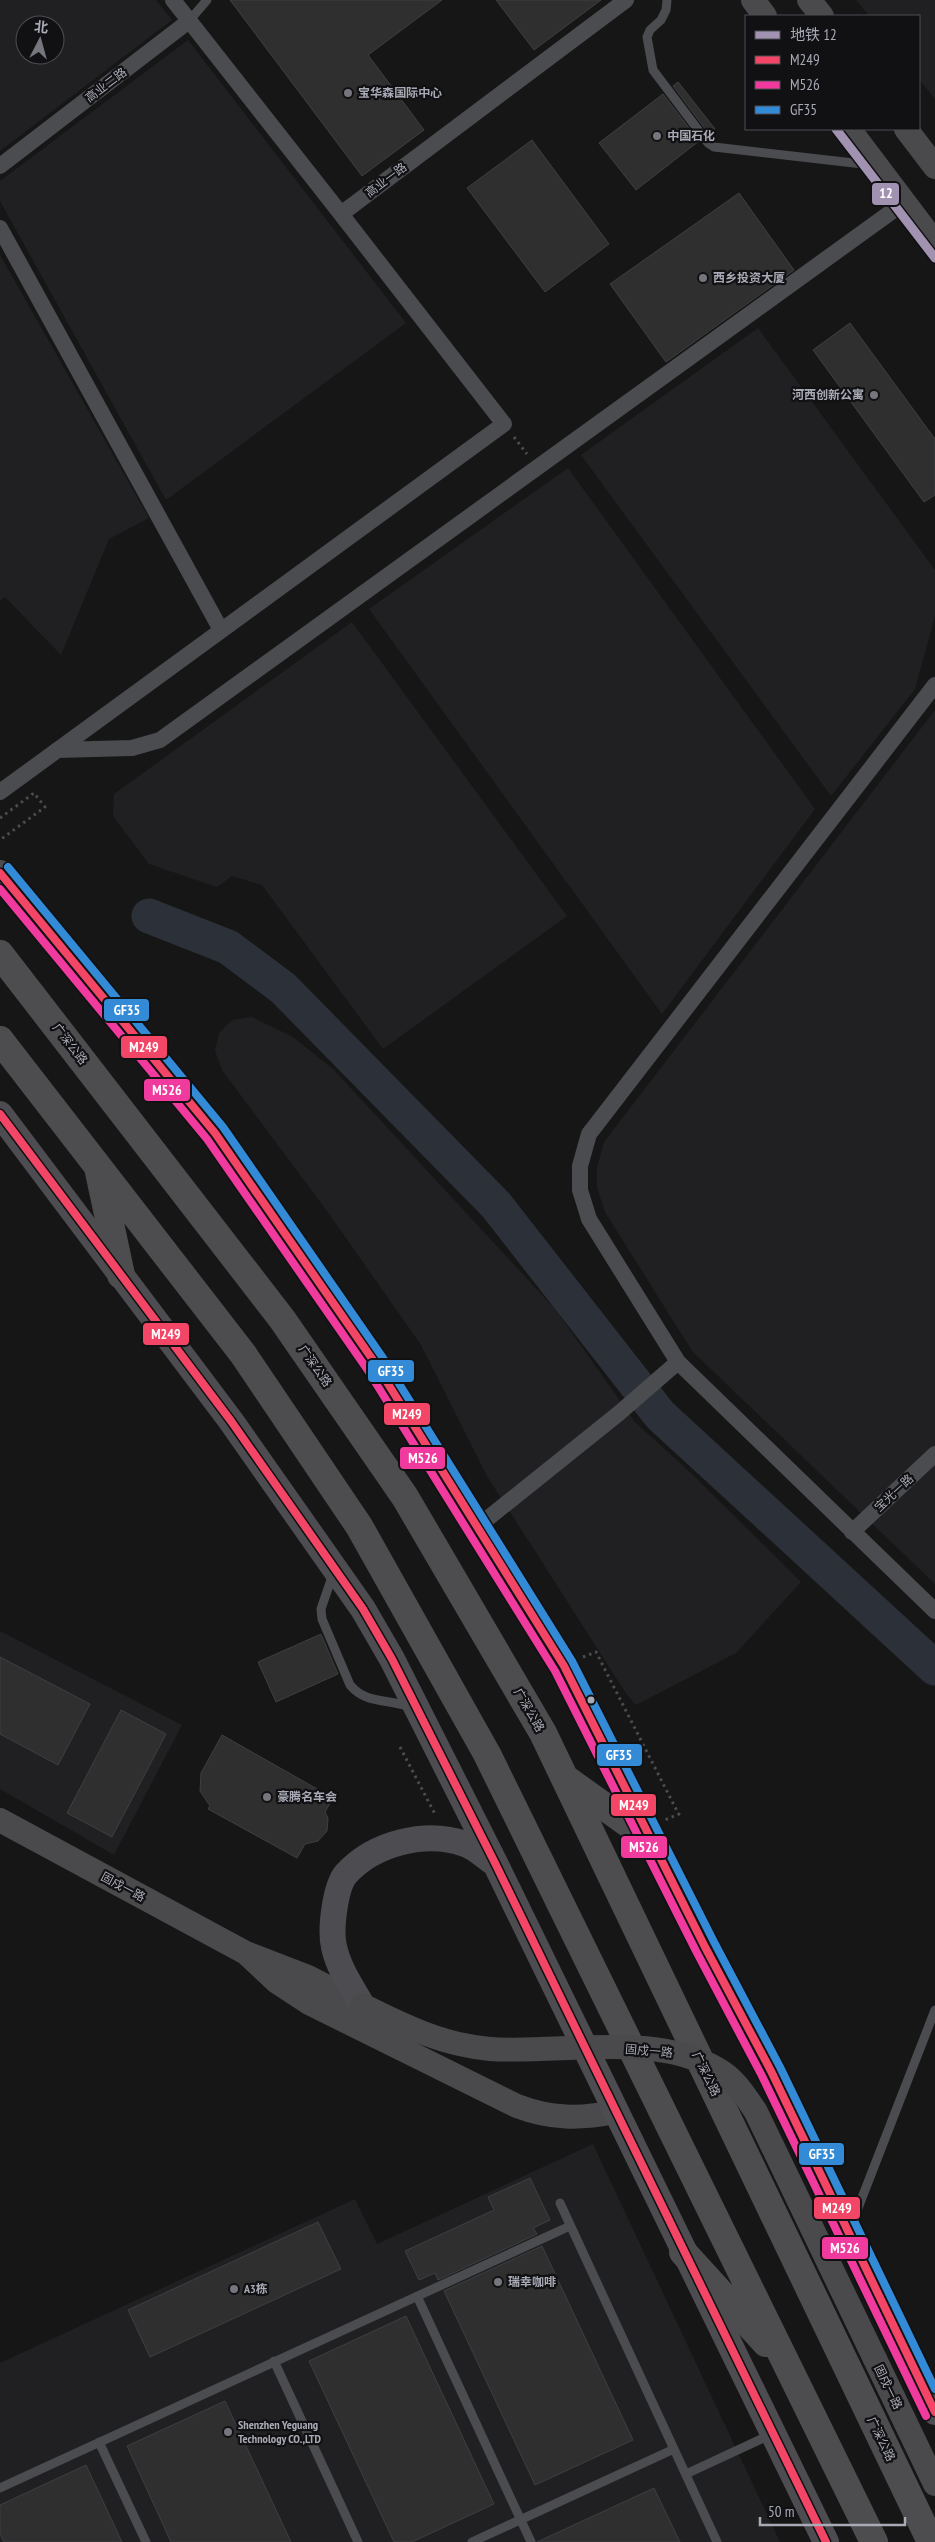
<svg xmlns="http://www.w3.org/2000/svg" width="935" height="2542" font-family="'PT Sans Narrow','Noto Sans SC',sans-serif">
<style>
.built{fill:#202022;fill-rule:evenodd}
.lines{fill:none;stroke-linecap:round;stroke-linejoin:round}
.river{stroke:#2c3139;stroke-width:35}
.building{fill:#2f2f30;stroke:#3f3f42}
.path{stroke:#4c4c50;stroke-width:3;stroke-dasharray:2.5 4;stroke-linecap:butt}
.lane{stroke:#4b4c4f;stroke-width:9}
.street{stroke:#4b4c4f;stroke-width:16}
.secondary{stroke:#4a4a4d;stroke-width:24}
.primary{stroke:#4d4d51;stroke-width:26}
.highway{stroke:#4d4d50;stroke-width:28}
.secondary-bridge{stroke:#4a4a4d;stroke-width:24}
.bus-1-casing{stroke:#111012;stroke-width:11}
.bus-2-casing{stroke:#111012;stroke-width:11}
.bus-3-casing{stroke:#111012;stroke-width:11}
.bus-1{stroke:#f34667;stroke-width:8}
.bus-2{stroke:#f13a9d;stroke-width:8}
.bus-3{stroke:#338bd7;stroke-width:8}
.metro-1-casing{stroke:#111012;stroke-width:12}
.metro-1{stroke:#a192b2;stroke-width:9}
.poi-dot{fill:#75767e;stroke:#111012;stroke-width:2}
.bus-dot{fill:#a8aab6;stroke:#111012;stroke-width:2}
.labels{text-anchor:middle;stroke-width:4.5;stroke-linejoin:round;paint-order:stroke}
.street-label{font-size:12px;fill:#a8aab6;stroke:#111012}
.poi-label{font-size:12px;font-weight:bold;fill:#a8aab6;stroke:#111012;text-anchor:start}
.line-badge{stroke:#111012;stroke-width:2}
.badge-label{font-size:14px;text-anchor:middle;font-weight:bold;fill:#fff}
</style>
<rect width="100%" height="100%" fill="#161616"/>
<path class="built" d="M0,0H156L172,20L0,151ZM25,25H55V55H25Z
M856,0H935V99L919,79V16H869Z
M188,40L406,323L166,500L0,201V181Z
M0,255L149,518L109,539L61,655L5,597L0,601Z
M758,328L935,570V616L915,689L831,796L581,455Z
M568,468L815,809L662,1014L369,609Z
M352,622L567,916L383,1049L262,885L232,876L217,887L149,864L113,816L114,794Z
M935,710V1584L692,1351L605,1212L597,1187V1168L604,1142Z
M252,1017L293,1037L334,1070L555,1309L635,1422L692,1474L801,1582L736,1653L636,1705L627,1695L487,1476L421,1345L327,1211L222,1070L215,1051L219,1033L232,1020Z
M0,1631L182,1725L114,1855L0,1789Z
M593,2144L780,2542H0V2363L355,2199L377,2244Z"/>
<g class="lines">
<path class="river" d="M149,916L228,947L283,988L496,1205L660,1415L935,1668"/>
</g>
<path class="building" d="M230,0H442L368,55L424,130L362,176Z
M496,0H601L534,50Z
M678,82L715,129L709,134L673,86Z
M663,94L699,141L636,190L599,143Z
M532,140L609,244L545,292L467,188Z
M739,193L794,270L666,362L610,284Z
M850,323L935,439V495L924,502L813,350Z
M321,1634L338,1674L276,1702L258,1662Z
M0,1657L90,1704L58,1765L0,1734Z
M121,1710L166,1734L112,1837L67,1813Z
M222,1735L333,1798L325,1812L328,1818L327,1831L318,1841L305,1844L297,1858L208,1809L210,1806L200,1791L201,1773Z
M530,2178L550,2220L533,2228L537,2234L438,2280L435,2273L419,2280L405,2251L494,2210L488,2197Z
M318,2222L341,2269L150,2357L128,2310Z
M542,2246L633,2440L535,2485L444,2291Z
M406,2316L494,2504L412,2542H394L309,2361Z
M225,2401L291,2542H171L127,2446Z
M86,2465L122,2542H4L0,2534V2505Z
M654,2488L680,2542H537Z"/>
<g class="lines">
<path class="path" d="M514,437L527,454
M0,818L34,793L45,807L0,840
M583,1657L596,1652L676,1809L679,1814L665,1820
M400,1747L436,1816"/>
<path class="lane" d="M667,0L666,10L661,20L650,30L647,37L653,70L708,143L714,147L871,165
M189,21L207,0
M333,1574L321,1609L322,1619L350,1685C367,1705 387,1698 410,1707
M560,2203L717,2542
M851,2226L935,2010
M417,2296L531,2542
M274,2361L358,2542
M99,2442L146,2542
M686,2474L772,2434
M0,2488L570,2226
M472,2542L674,2449"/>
<path class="street" d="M173,0L341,214L626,0
M0,166L189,21
M0,228L221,630
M935,685L589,1134L580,1166V1190L589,1219L678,1362L935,1611
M57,750L132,748L160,740L905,202
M0,792L504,424L341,214
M477,1527L618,1414L678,1362
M852,1532L935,1454"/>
<path class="secondary" d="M753,0L765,16
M809,0L822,16
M849,129L935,243
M906,129L935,167
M0,1820L246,1953L308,1977L362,2005
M246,1953L277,1982L309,2003L517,2106C551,2119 580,2119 615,2112
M875,2359L935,2484"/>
<path class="primary" d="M0,873L215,1133L375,1363L564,1666L705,1947L771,2071L935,2412
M0,1114L231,1421L363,1609L392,1659L495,1863L826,2542
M362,2005C351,1986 339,1969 334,1947C330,1930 335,1887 346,1874C374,1843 426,1830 465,1844C475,1847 485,1857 494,1863"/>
<path class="highway" d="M0,954L282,1319L405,1497L543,1733L931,2542
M0,1040L243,1354L359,1526L487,1754L874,2542
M99,1172L121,1275
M566,1779L650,1839
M683,2252L766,2343"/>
<path class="secondary-bridge" d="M362,2005C404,2026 443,2045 490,2049C563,2054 653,2031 719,2070C735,2079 746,2097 756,2112L875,2359"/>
<g class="bus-1-casing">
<path id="bus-1" d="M0,873L215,1133L375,1363L564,1666L705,1947L771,2071L935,2412
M0,1114L231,1421L363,1609L392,1659L495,1863L826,2542"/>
</g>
<g class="bus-2-casing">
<path id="bus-2" d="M0,889L207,1139L367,1369L555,1671L696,1951L762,2076L926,2416"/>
</g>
<g class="bus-3-casing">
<path id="bus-3" d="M8,867L223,1127L383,1358L572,1661L714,1942L780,2067L935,2389"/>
</g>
<use href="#bus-1" class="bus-1"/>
<use href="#bus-2" class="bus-2"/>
<use href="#bus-3" class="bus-3"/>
<g class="metro-1-casing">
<path id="metro-1" d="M836,129L935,258"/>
</g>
<use href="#metro-1" class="metro-1"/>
</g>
<g class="poi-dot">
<circle cx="348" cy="93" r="5"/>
<circle cx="657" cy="136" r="5"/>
<circle cx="703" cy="278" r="5"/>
<circle cx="874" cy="395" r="5"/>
<circle cx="267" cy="1797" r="5"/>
<circle cx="498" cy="2282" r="5"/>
<circle cx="234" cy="2289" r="5"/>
<circle cx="228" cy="2432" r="5"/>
</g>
<circle class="bus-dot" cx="591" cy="1700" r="4.5"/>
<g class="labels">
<g class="street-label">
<text transform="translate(106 85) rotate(-37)" y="4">高业二路</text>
<text transform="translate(386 180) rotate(-37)" y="4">高业一路</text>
<text transform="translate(70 1044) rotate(52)" y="4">广深公路</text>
<text transform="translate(315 1366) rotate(55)" y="4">广深公路</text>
<text transform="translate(894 1493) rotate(-43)" y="4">宝光一路</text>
<text transform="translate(529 1710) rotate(60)" y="4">广深公路</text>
<text transform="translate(123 1887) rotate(28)" y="4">固戍一路</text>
<text transform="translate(649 2051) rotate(5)" y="4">固戍一路</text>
<text transform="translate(706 2074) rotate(64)" y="4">广深公路</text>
<text transform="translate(888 2387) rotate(64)" y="4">固戍一路</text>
<text transform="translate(881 2439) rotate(64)" y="4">广深公路</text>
</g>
<g class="poi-label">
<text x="358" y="97">宝华森国际中心</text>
<text x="667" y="140">中国石化</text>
<text x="713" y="282">西乡投资大厦</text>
<text x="864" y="399" text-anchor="end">河西创新公寓</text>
<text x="277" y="1801">豪腾名车会</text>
<text x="508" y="2286">瑞幸咖啡</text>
<text x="244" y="2293">A3栋</text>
<text x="238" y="2429">Shenzhen Yeguang<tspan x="238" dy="14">Technology CO.,LTD</tspan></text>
</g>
</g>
<g class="line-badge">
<rect x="871" y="182" width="29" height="24" rx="5" fill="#a192b2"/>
<rect x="103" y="998" width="47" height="24" rx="5" fill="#338bd7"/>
<rect x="120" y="1035" width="48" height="24" rx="5" fill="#f34667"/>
<rect x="143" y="1078" width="48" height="24" rx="5" fill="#f13a9d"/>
<rect x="142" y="1322" width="48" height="24" rx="5" fill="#f34667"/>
<rect x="367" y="1359" width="48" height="24" rx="5" fill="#338bd7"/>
<rect x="383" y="1402" width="48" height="24" rx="5" fill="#f34667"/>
<rect x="399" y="1446" width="47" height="24" rx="5" fill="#f13a9d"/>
<rect x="596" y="1743" width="47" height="24" rx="5" fill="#338bd7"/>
<rect x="610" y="1793" width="47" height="24" rx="5" fill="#f34667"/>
<rect x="620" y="1835" width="48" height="24" rx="5" fill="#f13a9d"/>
<rect x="798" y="2142" width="47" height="24" rx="5" fill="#338bd7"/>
<rect x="813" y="2196" width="48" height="24" rx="5" fill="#f34667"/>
<rect x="821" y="2236" width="48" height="24" rx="5" fill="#f13a9d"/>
</g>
<g class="badge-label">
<text x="886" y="198">12</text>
<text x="127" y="1015">GF35</text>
<text x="144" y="1052">M249</text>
<text x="167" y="1095">M526</text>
<text x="166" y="1339">M249</text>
<text x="391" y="1376">GF35</text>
<text x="407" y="1419">M249</text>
<text x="423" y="1463">M526</text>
<text x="619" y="1760">GF35</text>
<text x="634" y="1810">M249</text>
<text x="644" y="1852">M526</text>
<text x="822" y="2159">GF35</text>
<text x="837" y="2213">M249</text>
<text x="845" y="2253">M526</text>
</g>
<rect x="745" y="15" width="175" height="115" fill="#111012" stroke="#4d4e54"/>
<rect x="755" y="31" width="25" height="8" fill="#a192b2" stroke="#4d4e54"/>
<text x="790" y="40" font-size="15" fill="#a8aab6">地铁 12</text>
<rect x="755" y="56" width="25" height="8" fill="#f34667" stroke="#4d4e54"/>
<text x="790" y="65" font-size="15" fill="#a8aab6">M249</text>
<rect x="755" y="81" width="25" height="8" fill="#f13a9d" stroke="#4d4e54"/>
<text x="790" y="90" font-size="15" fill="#a8aab6">M526</text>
<rect x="755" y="106" width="25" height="8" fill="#338bd7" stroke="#4d4e54"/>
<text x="790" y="115" font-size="15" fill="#a8aab6">GF35</text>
<g transform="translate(40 40) rotate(6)"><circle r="24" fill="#111012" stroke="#4d4e54"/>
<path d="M0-4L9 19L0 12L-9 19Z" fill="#75767e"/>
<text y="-8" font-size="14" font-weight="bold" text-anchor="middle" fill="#a8aab6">北</text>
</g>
<path d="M760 2517v8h145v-8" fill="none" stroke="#a8aab6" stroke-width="2.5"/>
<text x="768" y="2517" font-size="15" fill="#a8aab6" stroke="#111012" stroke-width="4" paint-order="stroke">50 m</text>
</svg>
